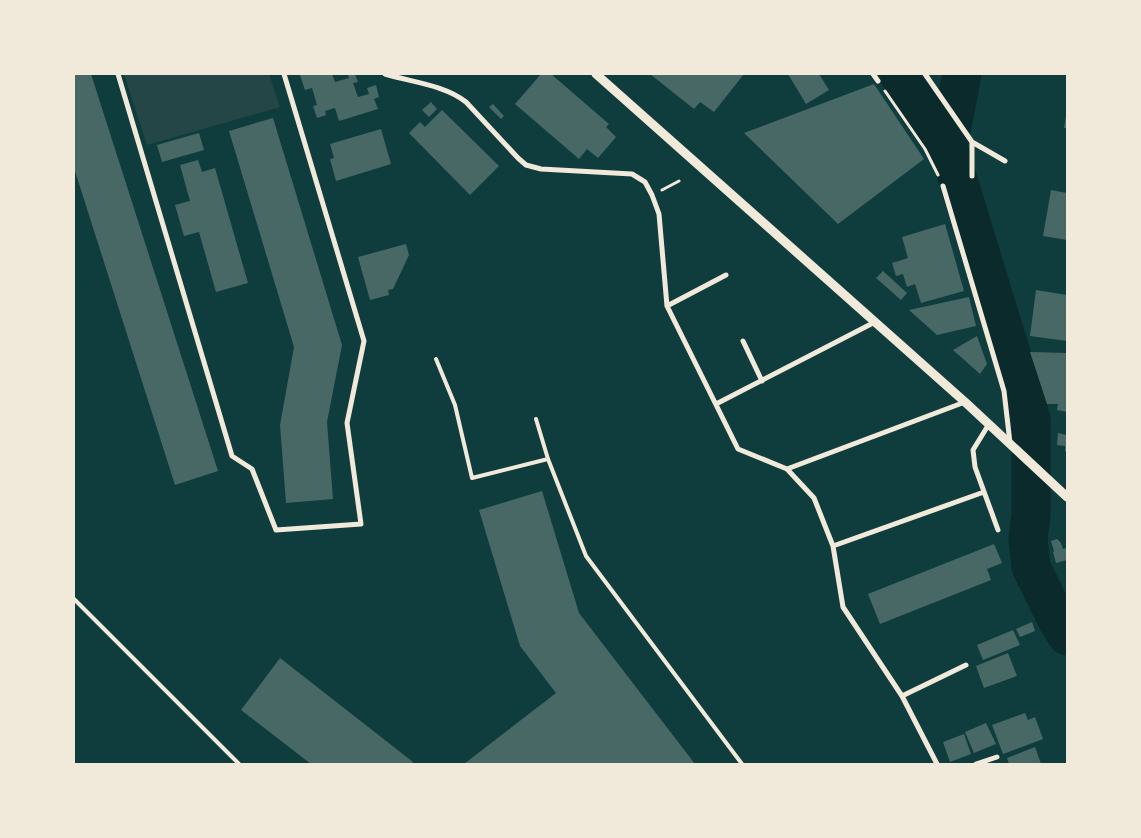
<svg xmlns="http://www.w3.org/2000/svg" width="1141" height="838" font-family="'Fira Sans',sans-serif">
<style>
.green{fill:#244646}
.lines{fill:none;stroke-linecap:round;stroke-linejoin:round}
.river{stroke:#0a2a2b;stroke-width:39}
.building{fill:#486865}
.path{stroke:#f1e9da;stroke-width:3}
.service{stroke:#f1e9da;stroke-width:4}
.minor{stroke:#f1e9da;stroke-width:5}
.tertiary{stroke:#f1e9da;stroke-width:9}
</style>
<rect width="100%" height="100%" fill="#0f3d3e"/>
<path class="green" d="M124,74H269L280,107L147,145Z"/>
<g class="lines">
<path class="river" d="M898,74L948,147
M962,74L948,147L1031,419V515L1028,539L1031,567L1058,622L1067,636"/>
</g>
<path class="building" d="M74,74H91L218,471L175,485L74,168Z
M303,74H332L335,82L349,78L348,75L355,74L358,82L353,83L358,97L369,94L367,88L376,85L379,97L374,99L378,109L339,121L335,108L325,111L326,115L317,118L313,106L317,105L312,88L305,90L300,75Z
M541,74H551L609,124L606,127L616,137L598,158L587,149L579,159L515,104Z
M650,74H744L714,112L700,102L694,109Z
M788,74H819L829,90L806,104Z
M874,84L924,159L838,224L744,133Z
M431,102L437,109L429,117L422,110Z
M493,104L504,116L501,119L489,107Z
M442,110L499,166L470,195L409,133L420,122L425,127Z
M1066,116L1067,117V128H1064Z
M273,118L342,345L327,422L333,499L286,503L280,425L294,347L229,131Z
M381,129L391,164L336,181L330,159L334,158L330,144Z
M199,133L204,150L162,162L157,145Z
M198,160L202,172L215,168L248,283L216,292L199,232L184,236L175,205L190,201L180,165Z
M1051,190L1067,193V240L1043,236Z
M945,224L964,291L921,303L915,284L907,287L903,274L896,276L892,263L908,258L902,237Z
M406,244L409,255L393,289L388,290L389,295L370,300L358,257Z
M883,271L907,293L901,300L876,278Z
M1036,290L1067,295V341L1030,336Z
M969,297L976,326L937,335L909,310Z
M977,336L987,364L980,374L953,350Z
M1030,352L1067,353V412L1057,410L1058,404H1047Z
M1058,433L1067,435V452L1065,451V446L1057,445Z
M542,491L579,613L695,764H464L556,693L520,646L479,510Z
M1057,539L1061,543L1063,549L1066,548L1067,560L1056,563L1053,552L1054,551L1051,541Z
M994,544L1002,563L987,569L991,580L880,624L868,594Z
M1032,622L1035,631L1020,637L1016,629Z
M1013,630L1020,645L983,660L977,645Z
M1008,653L1017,676L984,688L976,666Z
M280,658L413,762L411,764H311L241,710Z
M1025,713L1028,720L1035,717L1043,739L1003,754L992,725Z
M986,723L996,744L974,753L965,732Z
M964,734L971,754L950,762L943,742Z
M1035,747L1041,764H1009L1007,758Z"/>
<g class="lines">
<path class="path" d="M885,91L925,149L938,175
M662,190L679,181"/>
<path class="service" d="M436,359L455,405L472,478L548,459
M536,419L548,459L586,556L742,764
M74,599L239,764"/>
<path class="minor" d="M118,74L232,456L252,469L276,530L361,524L347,423L364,341L284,74
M385,74C411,82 445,85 466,102L518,158L526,165L541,169L632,174L645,182L652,195L659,214L667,306L738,449L787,469L814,498L833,546L843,607L902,696L937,764
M873,74L878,81
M925,74L972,142L1005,161
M972,142V176
M943,186L1004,391L1010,443
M667,306L726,275
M743,341L762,381
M716,404L875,322
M989,424L973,450L975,467L998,530
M787,469L965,402
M833,546L984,492
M902,696L966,665
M976,764L997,757"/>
<path class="tertiary" d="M596,74L965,402L1067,497"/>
</g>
<rect width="1141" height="838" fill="none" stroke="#f1e9da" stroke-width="150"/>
</svg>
